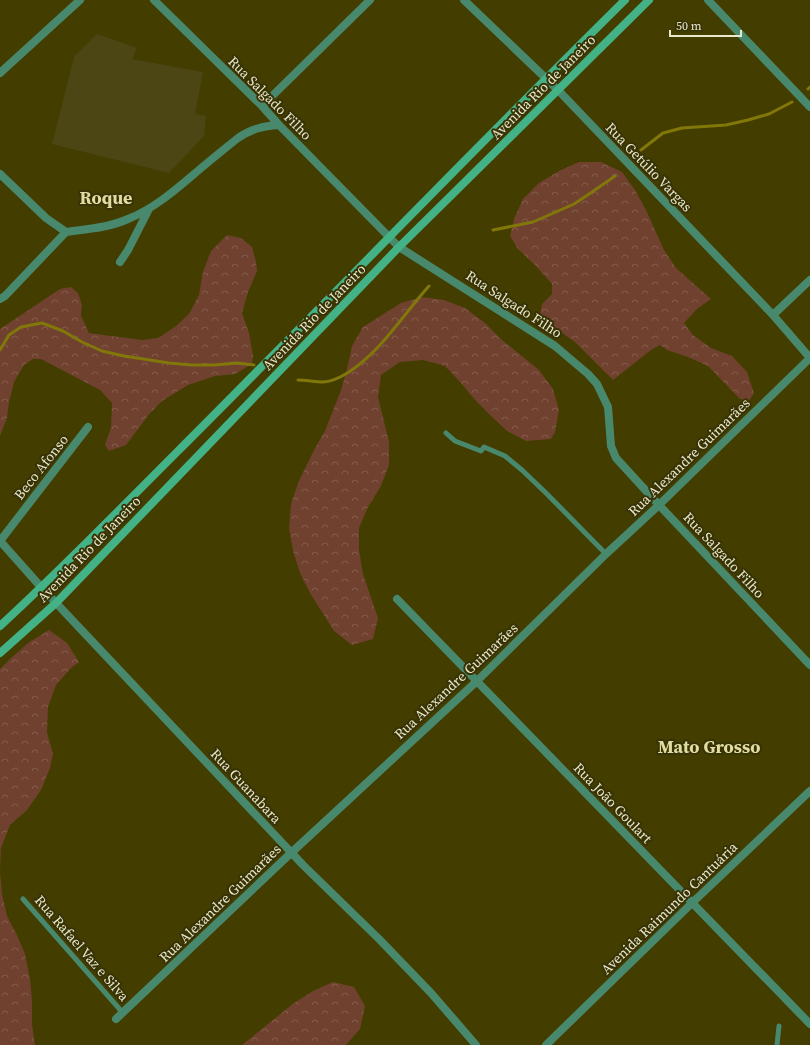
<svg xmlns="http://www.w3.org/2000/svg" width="810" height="1045" font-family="'Source Serif 4',serif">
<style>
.built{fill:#4b4613}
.forest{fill:url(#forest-crowns)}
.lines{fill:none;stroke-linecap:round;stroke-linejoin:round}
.stream{stroke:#817809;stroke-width:3}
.service{stroke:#48886d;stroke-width:5}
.minor{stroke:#48886d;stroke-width:8}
.secondary{stroke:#44b287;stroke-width:8}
.labels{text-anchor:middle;stroke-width:4;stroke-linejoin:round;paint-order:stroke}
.street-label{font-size:14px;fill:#eae8cb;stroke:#373306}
.district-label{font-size:18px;font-weight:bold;fill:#e1dca1;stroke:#373306}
</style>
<defs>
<pattern id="forest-crowns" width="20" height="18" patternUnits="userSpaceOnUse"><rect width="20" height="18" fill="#6f412e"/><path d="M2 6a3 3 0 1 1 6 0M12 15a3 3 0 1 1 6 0" fill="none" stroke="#845c4b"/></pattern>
</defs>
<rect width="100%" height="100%" fill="#433d00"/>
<path class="built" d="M97,34L137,48L132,59L203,72L195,114L206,116L204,136L169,173L52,144L74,57Z"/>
<path class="forest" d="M579,162H601L622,172L635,190L646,210L664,250L676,268L711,299L697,309L684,323L693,335L711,348L732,356L747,372L754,393L748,402L739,398L708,366L688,357L667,350L660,345L651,350L613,380L575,342L544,320L540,314L542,304L552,294V284L535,265L518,249L510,236L514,219L523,199L539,183L559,171Z
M227,235L241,238L252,247L256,262L257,271L248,292L242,313L249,333L253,356L252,364L235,374L215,376L188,385L162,401L150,413L126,445L109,451L105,445L111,428L112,403L100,390L41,359H33L24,365L14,382L9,402L7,418L0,436V329L60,289L71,287L78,293L82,305L81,316L89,333L103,335L143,340L158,338L176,326L189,314L199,295L203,272L211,251Z
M422,297L444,300L465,308L485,323L502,340L539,370L553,389L559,410L555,432L551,439L526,441L507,431L491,416L475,400L461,383L445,366L423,360L400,362L381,375L378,397L389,442V465L381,486L368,507L359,528V550L363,574L378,618L373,639L352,645L334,631L310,593L300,573L293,551L289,528L291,504L298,483L314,450L325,431L341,390L347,369L352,346L363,327L401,303Z
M49,630L67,643L79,662L71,668L56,685L48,707L47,732L53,754L50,768L41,790L27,810L10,825L1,848L0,871L2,894L7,916L17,935L25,954L30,979L32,1001V1024L35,1045H0V669L10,659L28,643Z
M333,982L354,987L365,1006L360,1029L346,1045H242L294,1003L313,991Z"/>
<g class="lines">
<path class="stream" d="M808,89L810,87
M641,150L663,133L682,128L726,125L748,120L769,114L792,102
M493,230L533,222L574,204L592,192L615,176
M0,350L9,335L21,327L42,323L63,331L82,342L102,351L124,356L169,363L192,365H214L237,363L254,365
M298,380C306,380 315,382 323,382C332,382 341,377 349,372C383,349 402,316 429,286"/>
<path class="service" d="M446,433L455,441L481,451L484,447L505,456L522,470L546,493L606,554
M23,899L123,1013
M777,1045L779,1026"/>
<path class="minor" d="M154,0L262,106L279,125L399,247L555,346L588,374L597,384L608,407L611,446L616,458L627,470L659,505L810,665
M464,0L558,90L773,315L810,358
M708,0L810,107
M0,73L80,0
M262,106L370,0
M0,174L46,218L66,232
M66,232C86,229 108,228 128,219C153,209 173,192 193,175C208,162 223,150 238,138C251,129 263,126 279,125
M120,262L128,250L149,209
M0,299L5,296L66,232
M773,315L810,280
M88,427L0,541L41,587L303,865L379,939L431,993L476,1045
M397,599L810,1024
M116,1019L291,853L477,681L606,554L659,505L810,358
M546,1045L692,903L810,791"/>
<path class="secondary" d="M0,626C61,570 119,510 177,452C327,302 474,149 625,0
M0,653L56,603L399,247L649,0"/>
</g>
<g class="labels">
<g class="street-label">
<text transform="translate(543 87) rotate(-45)" y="5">Avenida Rio de Janeiro</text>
<text transform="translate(270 98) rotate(45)" y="5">Rua Salgado Filho</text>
<text transform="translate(649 167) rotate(46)" y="5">Rua Getúlio Vargas</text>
<text transform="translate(514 304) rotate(33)" y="5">Rua Salgado Filho</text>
<text transform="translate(314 317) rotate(-46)" y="5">Avenida Rio de Janeiro</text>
<text transform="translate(689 457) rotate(-44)" y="5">Rua Alexandre Guimarães</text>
<text transform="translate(41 467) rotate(-52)" y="5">Beco Afonso</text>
<text transform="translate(89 549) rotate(-46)" y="5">Avenida Rio de Janeiro</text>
<text transform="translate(724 555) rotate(47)" y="5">Rua Salgado Filho</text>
<text transform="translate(456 681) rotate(-43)" y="5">Rua Alexandre Guimarães</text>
<text transform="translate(246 786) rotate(47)" y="5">Rua Guanabara</text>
<text transform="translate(613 803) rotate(46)" y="5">Rua João Goulart</text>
<text transform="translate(220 903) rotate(-44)" y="5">Rua Alexandre Guimarães</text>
<text transform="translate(669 908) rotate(-44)" y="5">Avenida Raimundo Cantuária</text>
<text transform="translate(82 948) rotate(49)" y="5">Rua Rafael Vaz e Silva</text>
</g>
<g class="district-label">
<text x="106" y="204">Roque</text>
<text x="709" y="753">Mato Grosso</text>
</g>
</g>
<path d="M670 30v6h71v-6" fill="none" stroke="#eae8cb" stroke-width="2"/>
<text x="676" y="30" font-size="12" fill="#eae8cb" stroke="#373306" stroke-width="3" paint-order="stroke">50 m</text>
</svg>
